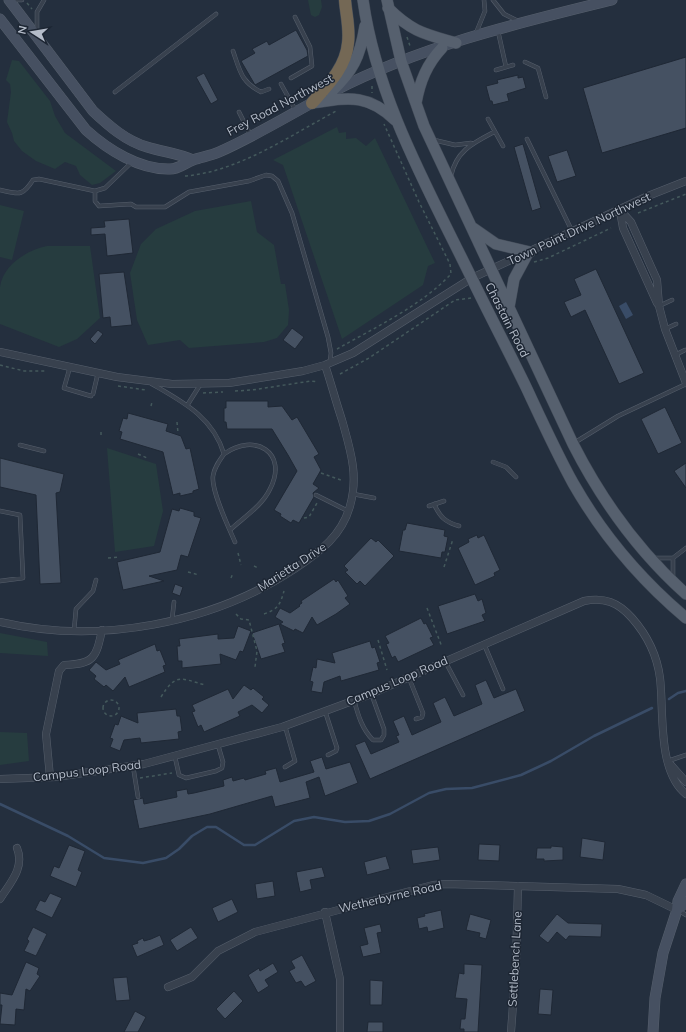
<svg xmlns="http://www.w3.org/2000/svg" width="686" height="1032" font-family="Mulish,sans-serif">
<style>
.green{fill:#263c3f}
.water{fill:#394c67}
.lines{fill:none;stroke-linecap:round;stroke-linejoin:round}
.stream{stroke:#394c67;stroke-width:2.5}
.building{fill:#455162;stroke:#1f2835}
.lane-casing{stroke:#565f6c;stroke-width:4.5}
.street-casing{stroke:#565f6c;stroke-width:8}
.secondary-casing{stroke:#565f6c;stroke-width:11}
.primary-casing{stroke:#414a57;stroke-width:12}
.highway-casing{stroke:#434c59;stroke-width:13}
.path{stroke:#44595c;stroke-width:1.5;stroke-dasharray:3 3;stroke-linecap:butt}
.lane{stroke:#38414e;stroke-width:3.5}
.street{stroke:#38414e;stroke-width:7}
.secondary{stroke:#465061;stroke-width:10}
.primary{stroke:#56606e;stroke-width:11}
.highway{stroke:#746855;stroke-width:12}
.labels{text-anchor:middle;stroke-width:3;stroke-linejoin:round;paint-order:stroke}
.street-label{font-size:12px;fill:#b4bcc9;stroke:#1d2633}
</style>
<rect width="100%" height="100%" fill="#242f3e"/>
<path class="green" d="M308,0H321L322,7L319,15L315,17L311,15Z
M12,60L19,61L50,101L55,116L65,133L116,171L100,183L92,185L80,175L76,166L65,162L55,169L36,161L22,151L14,141L12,133L7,122L11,92L10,84L6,80Z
M337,127L339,133L346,132V139L356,138L366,146L375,138L435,263L428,266L423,285L342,339L283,165L273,160Z
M251,201L257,232L274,245L281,284H285L289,310L288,325L277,338L264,342L189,348L180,340L148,345L137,320L130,273L141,244L156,229L195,211Z
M0,205L24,211L12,260L0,257Z
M47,246H90L100,318L77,339L59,347L0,324C0,312 0,299 0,287C3,265 27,250 47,246Z
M107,448L156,464L163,511L154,546L115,552Z
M0,633L47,642L48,656L0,653Z
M0,732L27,733L29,761L0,765Z"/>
<path class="water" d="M626,302L633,315L626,319L619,306Z"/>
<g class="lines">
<path class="stream" d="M669,699L678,693L686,691
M0,804L68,836L104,858L143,863L166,858L179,849L192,836L207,827H216L244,845H255L294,821L314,817L345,822L369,821L390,814L429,793L446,789L472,788L521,775L551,761L594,736L652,708"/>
</g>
<path class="building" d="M296,30L307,50L308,56L255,85L241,61L255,53L252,49L267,41L269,45Z
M686,57V128L602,153L583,88Z
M204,73L218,100L211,104L196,77Z
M518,75V78L523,77L526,88L507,94L509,101L493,105L492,101H490L486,86L498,83L497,80Z
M523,144L541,208L532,211L514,147Z
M567,150L576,176L557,182L548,156Z
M129,219L133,253L107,256L105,234L91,235V228L105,227L104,221Z
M596,269L644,373L619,384L585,310L571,317L564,302L581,295L574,279Z
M124,272L132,325L111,327L110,317L103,318L99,274Z
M292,328L304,337L295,349L283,340Z
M98,330L103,334L95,344L90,339Z
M226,401H268V407L282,406L292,420L297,417L319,454L314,457L321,470L313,484L319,488L313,493L314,497L299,523L293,520L291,523L280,516L281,514L274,510L297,471L288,455L272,429H227L226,422H224V408H226Z
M665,407L682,443L658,454L641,419Z
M128,413L168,424L166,431L181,436L186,449L190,448L199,489L193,491V493L180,496V493L173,495L163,452L120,439L122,432L119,431L123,418L127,419Z
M0,458L64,474L60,492L56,493L61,583L40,584L36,495L0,487Z
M686,463V488L674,471Z
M180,508L194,512V516L201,518L188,557L181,555L177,570L149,576L164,581L123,590L117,562L160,552L172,509L179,511Z
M407,523L445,530L444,536L448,537L445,552H442L441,558L399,551L403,530H405Z
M477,535L478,538L484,535L500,570L494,573L495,576L475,585L458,548L469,542L468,539Z
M371,538L376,542L378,540L394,556L365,586L360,581L357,584L345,572L348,570L344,566Z
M334,579L336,582L338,580L348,596L345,598L350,604L336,614L317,625L312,617L303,633L295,629L294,631L280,624L283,622L275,617L280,608L290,613L300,606L299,605L302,603L301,601Z
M175,584L183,587L180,596L172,593Z
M475,594L478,601L482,599L486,613L482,615L485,621L447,634L438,606Z
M421,618L424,624L426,623L433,637L430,638L434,645L398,662L395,656L392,658L386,644L389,643L385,636Z
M279,624L285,643L282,644L285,652L261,659L252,633Z
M238,626L251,631L243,652L240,651L236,660L220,654L221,664L182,668V661H178L177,646H180L179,639L218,634V639L234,638Z
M370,641L372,648L375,647L380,662L377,663L379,670L341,681L340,676L324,682L322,693L311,691L313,682L310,681L313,667L316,668L317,659L335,663L332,653Z
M155,644L157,651L160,650L166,665L163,666L165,672L129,687L125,677L113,691L106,685L104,687L94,679L96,676L89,670L96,662L106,670L120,664L118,660Z
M486,680L494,698L516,689L525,711L370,779L355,745L365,741L371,754L399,742L396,736L399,735L393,721L404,716L412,735L441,722L433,703L445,697L454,716L482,704L475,685Z
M244,685L251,690L253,688L264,697L262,699L269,705L262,713L252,705L238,712L240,716L204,732L201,725L198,727L192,712L195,711L192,705L228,689L233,699Z
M176,709L177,716H180L182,731L178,732L179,739L141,743L140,738L124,740L120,751L110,747L113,739L110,738L115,724L118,725L121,716L138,723L137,713Z
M322,757L326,769L350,762L358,783L325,796L319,777L306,782L310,798L275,807L272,796L210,814L139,829L133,800L143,798L144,804L177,797L176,791L187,789L188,794L194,793L224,786L223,780L232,777L233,781L244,778L245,780L266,774L265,771L276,768L280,782L314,772L310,761Z
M582,838L605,842L603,860L580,857Z
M479,844L500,845L499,861L478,860Z
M69,845L85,851L78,870L82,872L76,887L50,876L54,866L59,868Z
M551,846L563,847V860L544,861V859H536L537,848H551Z
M438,847L440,860L413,864L411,850Z
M386,856L390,869L367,875L364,862Z
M322,867L325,877L310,880L312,889L300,892L296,872Z
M273,881L275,896L257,899L255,884Z
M50,893L62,898L52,918L35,910L40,900L45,902Z
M232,899L238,912L218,922L212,908Z
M441,910L444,928L428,932L427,927L419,929L417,918L425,916L424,914Z
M470,914L491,920L486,939L479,937L480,933L466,930Z
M557,914L568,923L602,924L601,937L569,936L566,940L557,932L548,943L539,936Z
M380,924L382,932L377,933L381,953L363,957L360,946L368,944L364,928Z
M33,927L47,934L36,956L24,951L29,941L27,939Z
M191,927L198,938L177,951L170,940Z
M160,935L164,945L137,957L132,945L138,943L137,941L143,938L144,941L151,939Z
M302,955L316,981L305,987L301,981L296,983L289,971L295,968L291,961Z
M26,962L39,968L37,974L40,976L30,991L26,989L24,1010L16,1009L15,1025L0,1024L2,1005H0V993L12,995Z
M273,963L278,972L265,980L269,986L258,993L248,975L259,968L260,971Z
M464,964L482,965L478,1032H464V1029H460L461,1019H465L467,999L455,998L459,973L464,974Z
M127,977L130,1000L116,1001L113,978Z
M370,980L383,981L382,1005H370Z
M540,989L553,990L551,1015L538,1014Z
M234,991L243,1001L225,1019L216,1009Z
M135,1011L146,1017L138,1032H124Z
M368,1022H383V1032H367Z"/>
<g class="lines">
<g class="lane-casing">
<path id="lane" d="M15,0H22
M493,0L504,14L518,21
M498,31L506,67
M37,32V12L44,0
M476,33L485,11L484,0
M233,51C240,71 241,82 261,92L269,89
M525,62L538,68L546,97
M496,70L513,65
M291,78L312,66L310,47L295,17
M281,84L296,111
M115,92L216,14
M239,112L251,136
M488,119L503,146
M527,139L572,231
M434,140L455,145L471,143
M451,176C456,151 473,143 494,132
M0,190C19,194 22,197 33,180L39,179L95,191V201L99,206L131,204L136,207H165L189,192L249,181L266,175L272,176L278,181L292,213L328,337L331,353L330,362
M95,191L105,188L131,163
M659,306L672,300
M665,329L676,324
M675,355L685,350
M70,367L64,388L91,396
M152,384C183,402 213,417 224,454C219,461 214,468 213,476C211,491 229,528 235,542
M93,394L98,373
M188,404L200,385
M574,443L618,416L686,384
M20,445L44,451
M224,454C254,432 289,452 270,489C262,506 244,517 230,530
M493,462L506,467L516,477
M353,494L374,498
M316,495L348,511
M434,504C440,517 445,522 459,526
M429,506L444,501
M0,511L20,515L23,578L0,581
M655,558H673
M673,578V558L686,548
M172,620L174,602
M74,631L76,609L93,591L96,580
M484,644L503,689
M445,661L463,695
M409,678L423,713L422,717L416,719
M354,700C358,715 362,729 373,740H381L384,735V729L371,693
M325,711L337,748L336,751L328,755
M175,757L179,775L186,778L216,771L222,768L223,762L218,745
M668,761L686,755
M133,766L138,797
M285,767L295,761L285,726
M678,910L686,915"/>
</g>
<g class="street-casing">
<path id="street" d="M620,210L631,222L657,280L659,306L665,329L686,383
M620,211L623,228L657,303
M0,352L117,377L172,384L229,383L303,371L325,365L353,353L472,278L648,196L686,181
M0,622C98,645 212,624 296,568C321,551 342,535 350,506C359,475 350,449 342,420C336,402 331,383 325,365
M670,764L686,782
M50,777L46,734L59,671L64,665C94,664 96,658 102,630
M0,779L56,777L144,764L282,727L366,696L584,601C604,597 618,602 632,618C647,635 657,655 660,678C664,710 657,771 686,794
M0,899C10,883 25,868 17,848
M325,912L340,979V1032
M168,987L192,977L218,951L255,932L433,885L446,884L618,889L646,895L677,910
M511,1032L516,964L518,886"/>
</g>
<g class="secondary-casing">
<path id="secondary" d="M9,0L93,111C109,126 126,141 147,147C163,152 178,153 193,160
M0,19L86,130C108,150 140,170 170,169C179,169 185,163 193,160C201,157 210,156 219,152C253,137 286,117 319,99
M334,91C421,46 518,23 612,0
M677,910L686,902
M653,1032L655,998L663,953L677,910L678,901L686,884"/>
</g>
<g class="primary-casing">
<path id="primary" d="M363,0C377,101 430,192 474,283C491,318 509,352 526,387C541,419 556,452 573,483C602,534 641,580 686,618
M387,0L401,61L424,126L573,444C602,501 638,551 686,594
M388,8C412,32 425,34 456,43
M331,92C353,71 360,57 365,26
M312,103C348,98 367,93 395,120
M416,103C420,81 427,64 442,48
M473,228L496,244L530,252
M509,307L514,279L528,253"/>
</g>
<g class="highway-casing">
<path id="highway" d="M312,103C328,85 346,67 348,43C350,29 346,14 345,0"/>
</g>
<path class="path" d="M27,3L32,9
M407,37L410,46
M372,86V93
M185,176C238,172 291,135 338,110
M638,213L686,194
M534,262L548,258L611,228
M337,349C374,328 421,306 451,274L450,264L419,202L384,124
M0,365L24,371H45
M340,374L369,358L455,300L472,298
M118,386L146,390
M235,391L252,390L311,381L318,382
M203,393L223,392
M151,406L152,402
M177,422L178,433
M101,432V436
M138,454L147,458
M321,473L341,480
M304,518L309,517L317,503
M238,553L241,565
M108,558L119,557
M254,566L258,568
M444,567L453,539
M188,572L199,575
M231,578L233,573
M427,608L442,647
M236,614L241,619L249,620L257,651L255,667
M264,614C278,609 280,605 284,591
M378,640L387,670
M161,697C176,673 180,678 205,685
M103 708a8 8 0 1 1 16 0a8 8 0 1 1-16 0Z
M140,778L172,773"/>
<use href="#lane" class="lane"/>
<use href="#street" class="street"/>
<use href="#secondary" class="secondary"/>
<use href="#primary" class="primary"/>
<use href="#highway" class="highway"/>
</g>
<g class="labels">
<g class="street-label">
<text transform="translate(280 105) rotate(-28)" y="4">Frey Road Northwest</text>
<text transform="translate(579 229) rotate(-25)" y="4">Town Point Drive Northwest</text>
<text transform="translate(507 320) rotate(63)" y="4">Chastain Road</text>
<text transform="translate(292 567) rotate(-33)" y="4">Marietta Drive</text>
<text transform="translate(397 681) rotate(-23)" y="4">Campus Loop Road</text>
<text transform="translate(87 771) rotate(-7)" y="4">Campus Loop Road</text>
<text transform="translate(390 897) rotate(-13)" y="4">Wetherbyrne Road</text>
<text transform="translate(515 959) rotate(-87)" y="4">Settlebench Lane</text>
</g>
</g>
<g transform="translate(32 32) rotate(282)" stroke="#1d2633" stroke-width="3" paint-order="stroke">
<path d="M0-3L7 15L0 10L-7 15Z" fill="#b4bcc9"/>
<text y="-6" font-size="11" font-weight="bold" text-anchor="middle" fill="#b4bcc9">N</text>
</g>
</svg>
